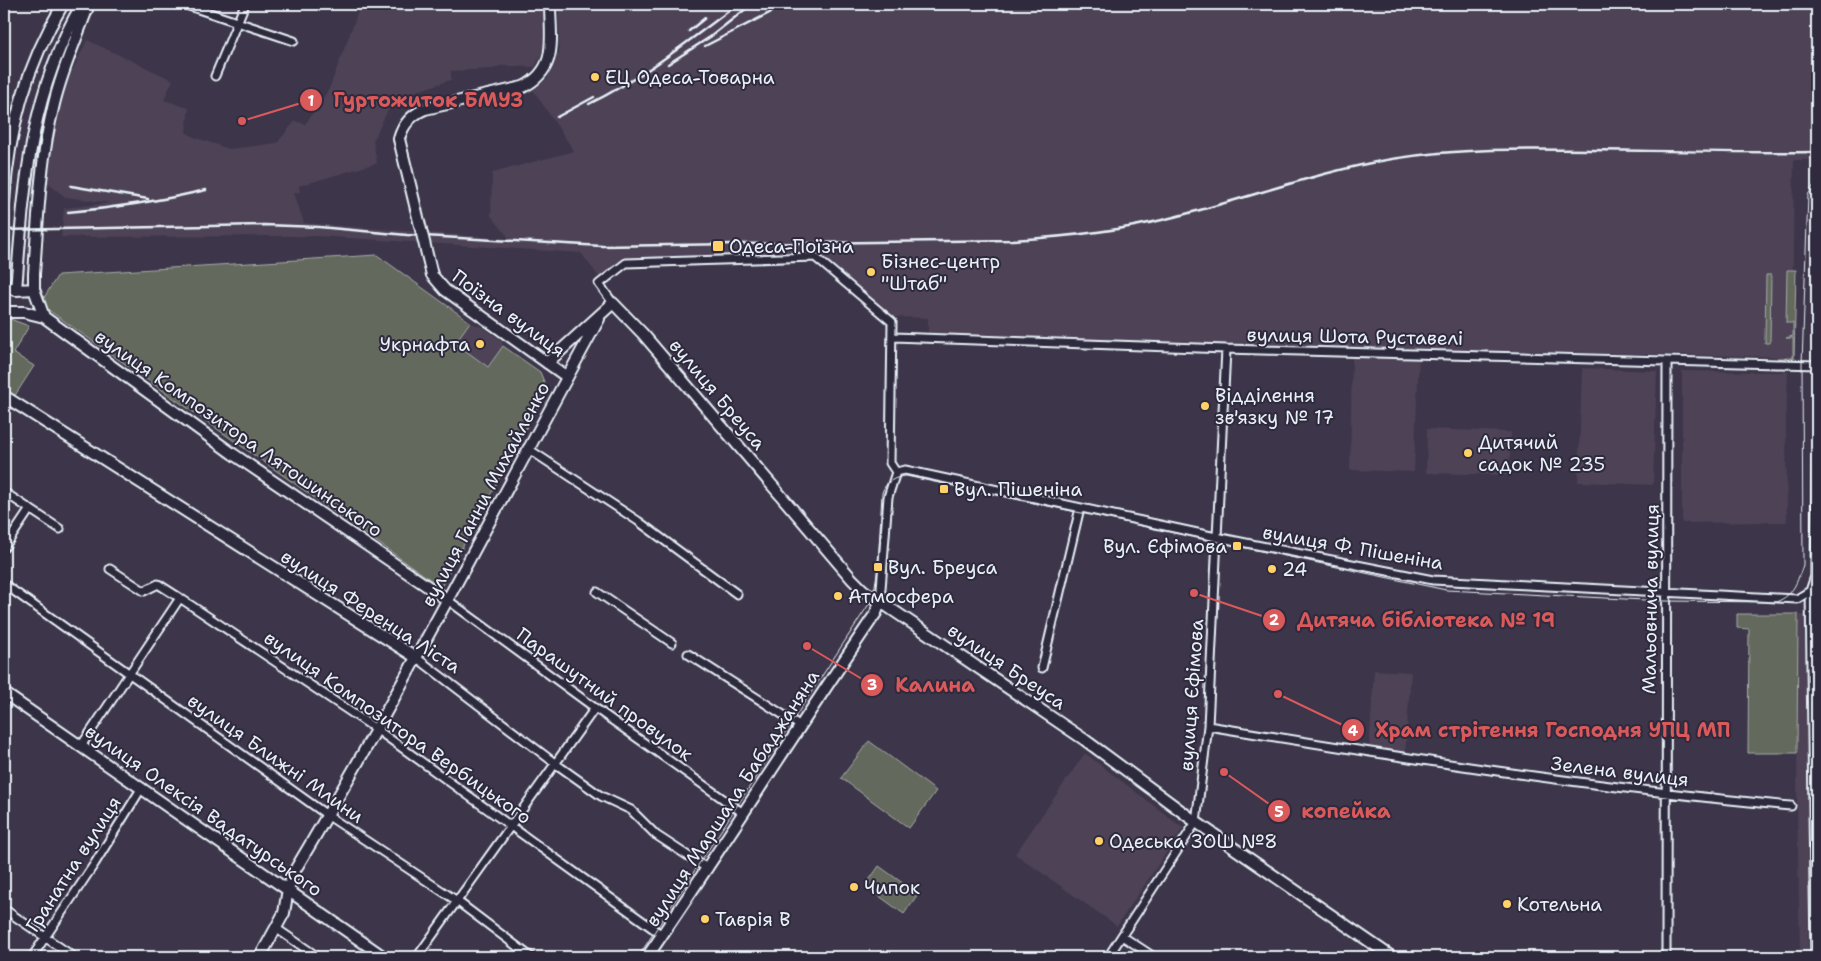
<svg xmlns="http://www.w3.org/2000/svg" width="1821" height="961" font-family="'Shantell Sans',sans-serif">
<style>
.built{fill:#4d4257}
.green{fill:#63695c;stroke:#a6adaa}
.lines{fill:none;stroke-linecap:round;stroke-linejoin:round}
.street-casing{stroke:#e8f1f8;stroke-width:11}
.secondary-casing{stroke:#e8f1f8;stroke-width:14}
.street{stroke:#2f2a3d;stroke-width:7}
.secondary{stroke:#2f2a3d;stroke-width:10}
.tram{stroke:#e8f1f8;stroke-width:1}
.rail{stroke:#e8f1f8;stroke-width:2.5}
.secondary-bridge-casing{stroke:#e8f1f8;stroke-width:14;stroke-linecap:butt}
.secondary-bridge{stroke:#2f2a3d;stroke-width:10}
.poi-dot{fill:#ffd166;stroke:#2f2a3d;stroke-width:2}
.labels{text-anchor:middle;stroke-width:4;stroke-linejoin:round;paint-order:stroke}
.poi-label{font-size:19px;fill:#e8f1f8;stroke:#2f2a3d;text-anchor:start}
.street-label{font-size:19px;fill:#e8f1f8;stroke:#2f2a3d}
.leader{fill:none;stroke:#da5a5c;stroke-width:2}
.callout-dot{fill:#da5a5c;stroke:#2f2a3d;stroke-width:2}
.mark-label{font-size:15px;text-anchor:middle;font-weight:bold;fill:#fff}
.callout-label{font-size:20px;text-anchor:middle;font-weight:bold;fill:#da5a5c;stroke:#2f2a3d;stroke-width:4;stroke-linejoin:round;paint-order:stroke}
</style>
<rect width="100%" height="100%" fill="#3d3549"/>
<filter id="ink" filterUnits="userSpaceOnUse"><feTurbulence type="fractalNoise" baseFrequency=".02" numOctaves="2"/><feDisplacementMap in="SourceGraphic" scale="10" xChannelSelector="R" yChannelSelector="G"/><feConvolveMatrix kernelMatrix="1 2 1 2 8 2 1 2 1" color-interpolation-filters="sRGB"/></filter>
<g filter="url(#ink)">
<path class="built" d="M361,4H543V51L535,67L500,66L493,69L451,71V80L387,101L389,108L373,141L377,163L299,186L300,192L294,193L304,223L510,239L491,216L492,173L574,151L533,90L547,79L559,52V4H1817V160H1794L1792,357L928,339V318L890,317L818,255L625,261L599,277L581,253L315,236L61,237L64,208L110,203L65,197L46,182L48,147L57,103L87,40L173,80L164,100L189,108L186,132L194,137L229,149L277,143L295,121L305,124L329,89Z
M470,322L484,328L502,341L503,346L488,367L454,343Z
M1352,353L1419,355L1414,472L1350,470Z
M1582,368L1657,371L1653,485L1578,482Z
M1682,371L1788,372L1786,420L1787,522L1682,523Z
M1427,429L1511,432L1509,475L1426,473Z
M1798,615H1812L1808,957H1800L1797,802Z
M1374,670L1411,672L1405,755L1369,750Z
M1085,753L1183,828L1117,926L1015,854Z"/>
<path class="green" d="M377,255L470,322L455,343L488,367L503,346L540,372L547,389L441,587L40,304L58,275Z
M1787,270H1796L1794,361L1777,358H1793V338H1786L1793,336V323H1786Z
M1766,275H1771L1770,343H1765Z
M10,319L29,326L13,353L34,366L14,397L4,390V322Z
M1737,614H1798L1797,753H1748L1749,629L1737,628Z
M869,741L936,791L909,828L841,778Z
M879,866L918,894L904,914L865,886Z"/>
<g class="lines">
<g class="street-casing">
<path id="street" d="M183,4L294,41
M215,76L245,4
M613,303L599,284L626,263L815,257L892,322L890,463L896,472L888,497L880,602
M893,337L1226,349L1817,365
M527,448L638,521L737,594
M896,472L905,470L1216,537L1433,580L1797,599L1810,591
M4,492L60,529
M4,548L30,509
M110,569L144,591L158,584L180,598L376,729L662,935
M4,584L327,815L457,901L531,957
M597,592L672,643
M449,601L595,708L743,813
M688,654L799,725
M417,658L556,764L601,796L631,810L656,835L708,869
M1042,668L1080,508
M1208,726C1402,758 1596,788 1791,806
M81,746L180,598
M4,909L74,957
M277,929L318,957
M1122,936L1154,957
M32,957L95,863L141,789
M417,957L595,708
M1108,957L1196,822L1208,726L1226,349
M1666,957L1667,362
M1815,957L1810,591L1815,576L1817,409"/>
</g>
<g class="secondary-casing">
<path id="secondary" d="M399,139C403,124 411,115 425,109L523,87C559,69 550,38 550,4
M4,201C9,129 26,66 63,4
M432,275L445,290L567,377
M4,286L16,290L34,289
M16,290C24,188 29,94 82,4
M4,312H24L44,317L233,454L449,601
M44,317L34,289V274C38,217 40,160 54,104C62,70 77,37 89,4
M547,363L613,303L643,334L852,579L863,590L1085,740L1196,822L1392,957
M4,396L417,658
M4,693L384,957
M260,957L284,913L288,889L295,870C403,690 498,503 599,319
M647,957C725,844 798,727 876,613L880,602"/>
</g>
<use href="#street" class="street"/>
<use href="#secondary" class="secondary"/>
<path class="tram" d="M638,957L873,598L878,567L882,493C885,482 895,477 906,476L1446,590L1665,601L1776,602C1794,595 1797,582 1803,565L1802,364L1808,195L1817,180"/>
<path class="rail" d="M798,4H799
M689,31L705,18
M705,46L787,4
M668,64L710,37L752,4
M589,104C644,77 690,40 738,4
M557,117L594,97
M71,186L148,199
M68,212C115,208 160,201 206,190
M4,230L264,225L319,227L407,235L602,246L1012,240C1064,237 1115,232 1166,219C1241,201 1315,172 1392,159C1458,148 1525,149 1592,150C1667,151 1742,153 1817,152"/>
<g class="secondary-bridge-casing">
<path id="secondary-bridge" d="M399,139L432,275"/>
</g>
<use href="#secondary-bridge" class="secondary-bridge"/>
</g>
</g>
<g class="poi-dot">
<circle cx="595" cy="77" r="5"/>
<rect x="712" y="240" width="12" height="12" rx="2.5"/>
<circle cx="871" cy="272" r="5"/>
<circle cx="480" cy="344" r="5"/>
<circle cx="1205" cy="406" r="5"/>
<circle cx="1468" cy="453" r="5"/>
<rect x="939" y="484" width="10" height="10" rx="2.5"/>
<rect x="1232" y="541" width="10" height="10" rx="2.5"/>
<rect x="873" y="562" width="10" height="10" rx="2.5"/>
<circle cx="1272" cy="569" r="5"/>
<circle cx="838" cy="596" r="5"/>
<circle cx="1099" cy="841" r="5"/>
<circle cx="854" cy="887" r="5"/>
<circle cx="1507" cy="904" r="5"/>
<circle cx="705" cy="919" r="5"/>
</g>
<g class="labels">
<g class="poi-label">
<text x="605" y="84">ЕЦ Одеса-Товарна</text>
<text x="729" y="253">Одеса-Поїзна</text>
<text x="881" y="268">Бізнес-центр<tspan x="881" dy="22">"Штаб"</tspan></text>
<text x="470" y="351" text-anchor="end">Укрнафта</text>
<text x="1215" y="402">Відділення<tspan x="1215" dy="22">зв'язку № 17</tspan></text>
<text x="1478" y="449">Дитячий<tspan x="1478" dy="22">садок № 235</tspan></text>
<text x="954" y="496">Вул. Пішеніна</text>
<text x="1227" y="553" text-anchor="end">Вул. Єфімова</text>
<text x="888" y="574">Вул. Бреуса</text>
<text x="1282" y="576">24</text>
<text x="848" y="603">Атмосфера</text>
<text x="1109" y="848">Одеська ЗОШ №8</text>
<text x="864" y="894">Чипок</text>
<text x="1517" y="911">Котельна</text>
<text x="715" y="926">Таврія В</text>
</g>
<g class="street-label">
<text transform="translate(509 313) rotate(36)" y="7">Поїзна вулиця</text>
<text transform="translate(1355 336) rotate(1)" y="7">вулиця Шота Руставелі</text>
<text transform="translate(718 394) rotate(50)" y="7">вулиця Бреуса</text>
<text transform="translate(239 433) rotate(35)" y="7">вулиця Композитора Лятошинського</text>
<text transform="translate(485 494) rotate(-62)" y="7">вулиця Ганни Михайленко</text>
<text transform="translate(1353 547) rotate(10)" y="7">вулиця Ф. Пішеніна</text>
<text transform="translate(1650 599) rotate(-89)" y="7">Мальовнича вулиця</text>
<text transform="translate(371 611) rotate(33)" y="7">вулиця Ференца Ліста</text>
<text transform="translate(1007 666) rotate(34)" y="7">вулиця Бреуса</text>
<text transform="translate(605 694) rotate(36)" y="7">Парашутний провулок</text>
<text transform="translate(1191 695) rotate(-86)" y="7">вулиця Єфімова</text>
<text transform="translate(398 727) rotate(35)" y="7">вулиця Композитора Вербицького</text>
<text transform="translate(276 758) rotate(35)" y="7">вулиця Ближні Млини</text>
<text transform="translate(1620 771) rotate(7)" y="7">Зелена вулиця</text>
<text transform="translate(732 798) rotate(-57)" y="7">вулиця Маршала Бабаджаняна</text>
<text transform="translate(204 810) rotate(35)" y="7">вулиця Олексія Вадатурського</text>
<text transform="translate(73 864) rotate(-57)" y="7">Гранатна вулиця</text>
</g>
</g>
<path class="leader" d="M242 121L311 100M1194 593L1274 620M807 646L872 685M1278 694L1353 730M1224 772L1279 811"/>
<g class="callout-dot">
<circle cx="242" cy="121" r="5"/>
<circle cx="1194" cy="593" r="5"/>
<circle cx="807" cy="646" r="5"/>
<circle cx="1278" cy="694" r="5"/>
<circle cx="1224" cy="772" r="5"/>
<circle cx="311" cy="100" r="12"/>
<circle cx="1274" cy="620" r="12"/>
<circle cx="872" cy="685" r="12"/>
<circle cx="1353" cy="730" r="12"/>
<circle cx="1279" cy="811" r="12"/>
</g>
<g class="mark-label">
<text x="311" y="106">1</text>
<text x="1274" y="625">2</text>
<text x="872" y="690">3</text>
<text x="1353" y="736">4</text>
<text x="1279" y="817">5</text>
</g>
<g class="callout-label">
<text x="428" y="107">Гуртожиток БМУЗ</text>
<text x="1426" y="627">Дитяча бібліотека № 19</text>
<text x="935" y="692">Калина</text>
<text x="1553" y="737">Храм стрітення Господня УПЦ МП</text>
<text x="1346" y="818">копейка</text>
</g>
<rect width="1821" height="961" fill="none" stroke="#2f2a3d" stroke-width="20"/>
<rect x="10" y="10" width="1801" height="941" fill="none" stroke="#e8f1f8" stroke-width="2" filter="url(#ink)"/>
</svg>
